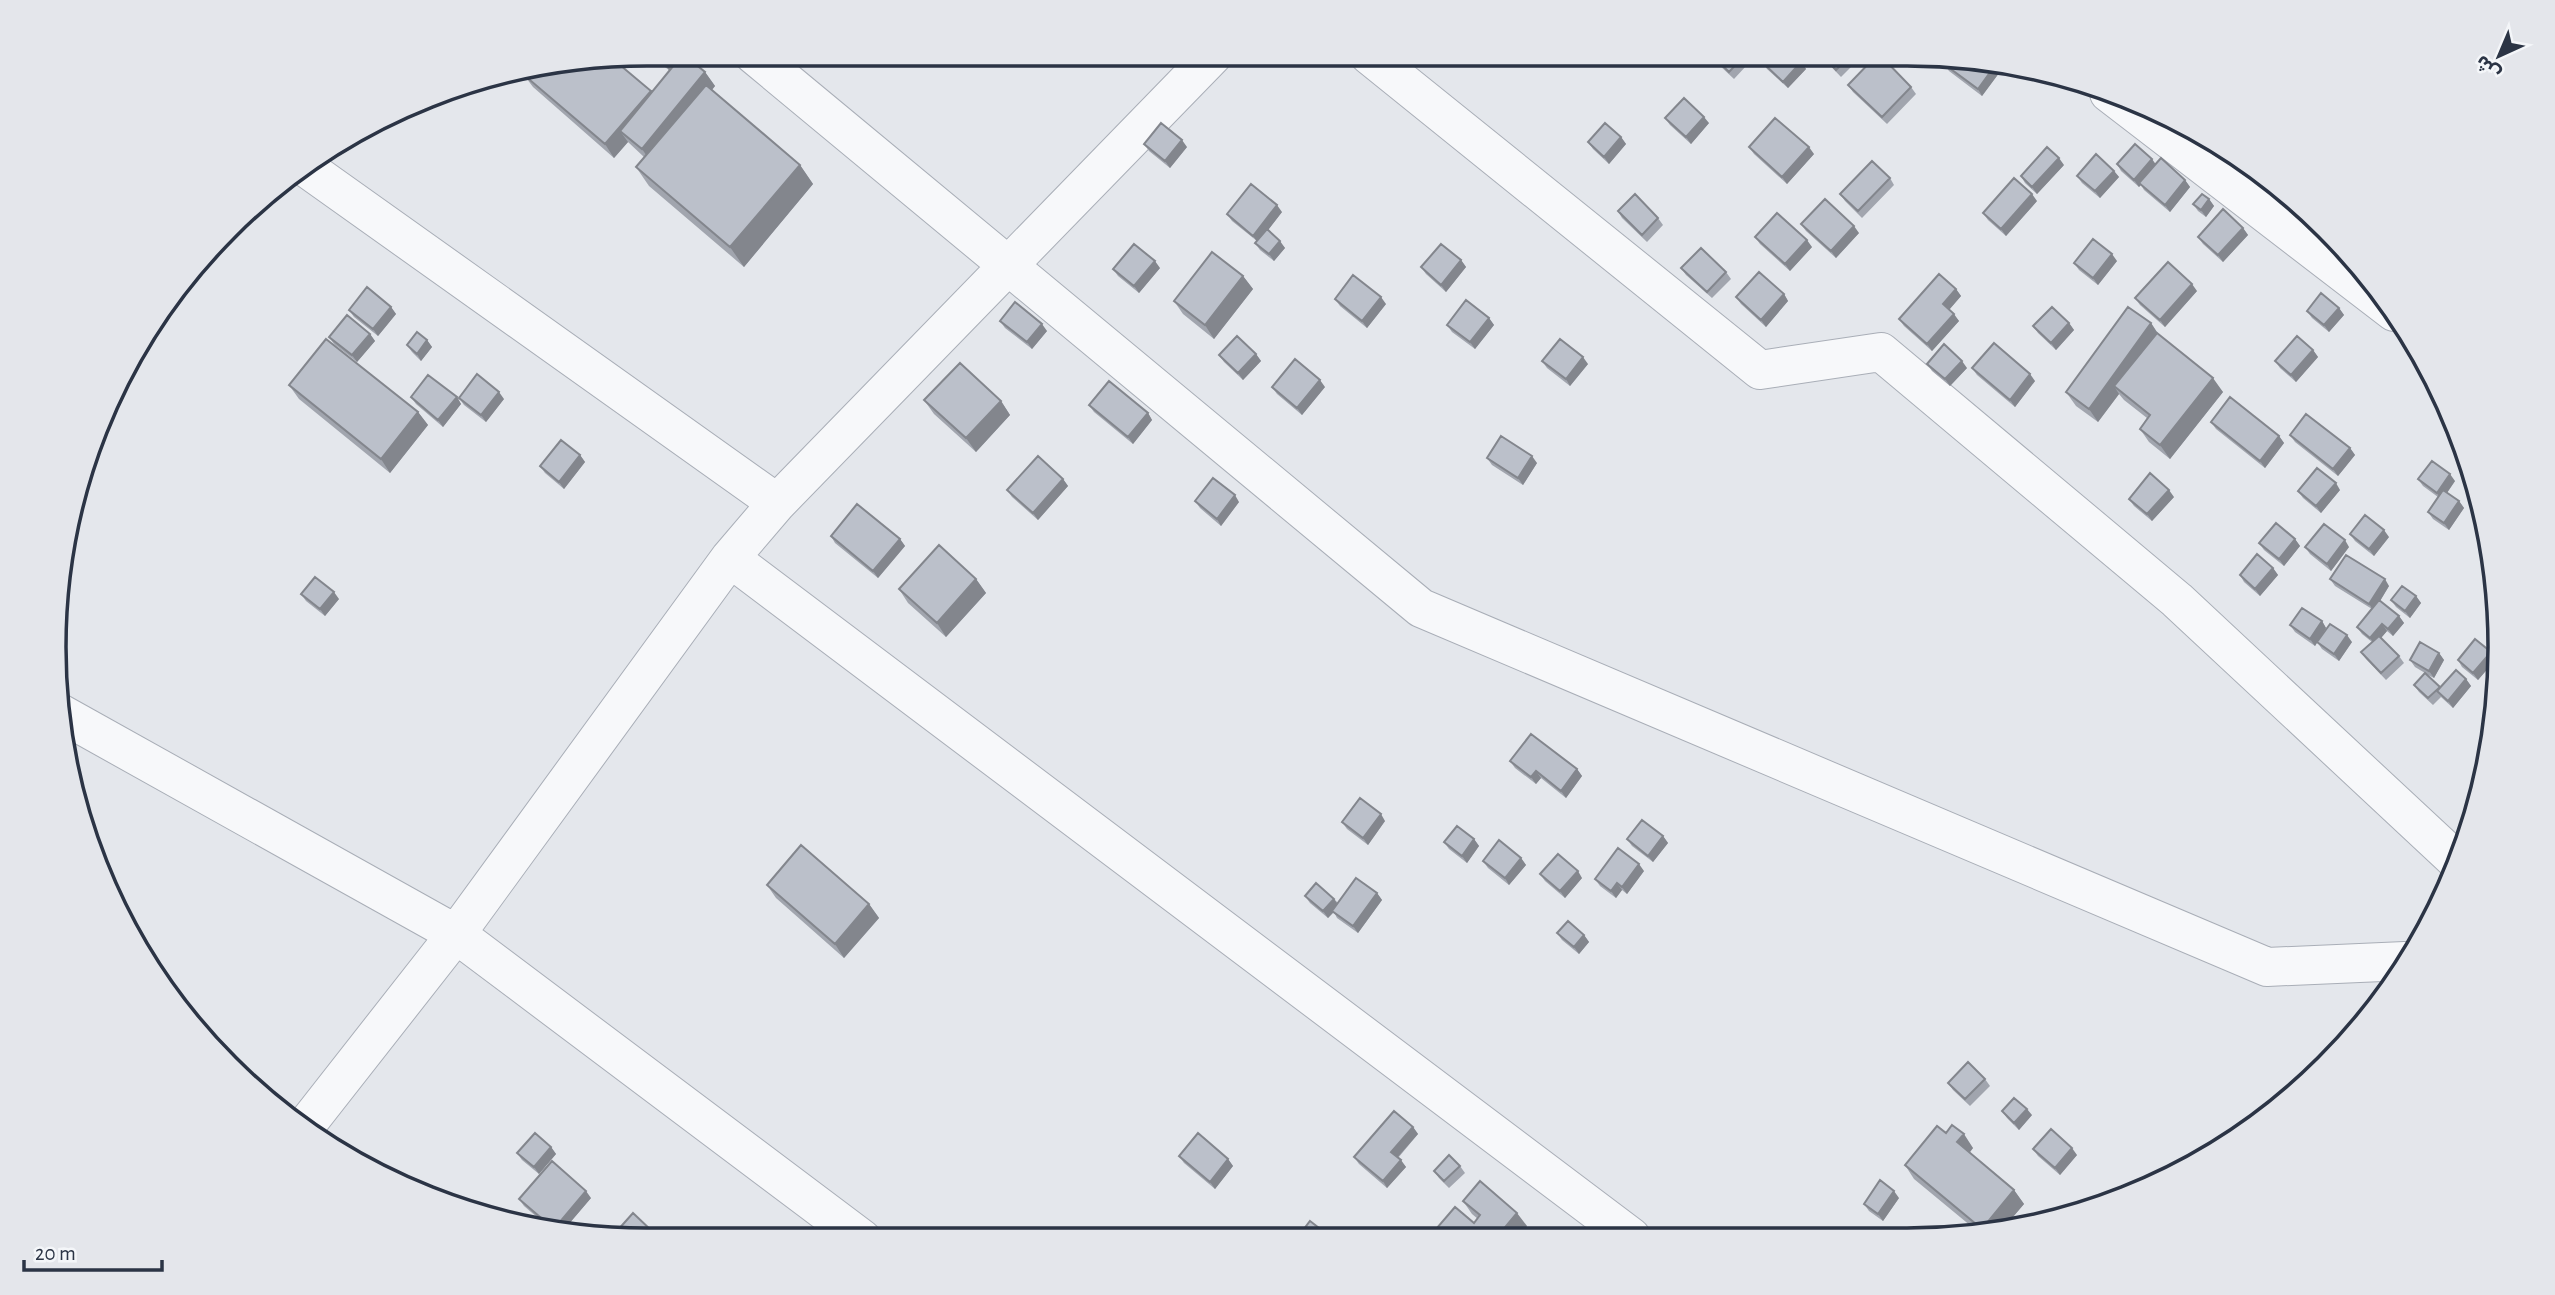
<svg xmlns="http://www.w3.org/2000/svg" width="2555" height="1295" font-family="'Alegreya Sans','Noto Sans Arabic',sans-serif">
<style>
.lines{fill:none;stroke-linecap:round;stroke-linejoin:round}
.minor-casing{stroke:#a9aeb7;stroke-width:40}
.minor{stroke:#f7f8fa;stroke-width:38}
.wall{fill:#a1a5ae}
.shaded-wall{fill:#83868d}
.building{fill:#bbc0ca;stroke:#83868d;stroke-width:2}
.rim{fill:none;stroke:#2b3445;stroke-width:3.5}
</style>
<rect width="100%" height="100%" fill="#e4e7ec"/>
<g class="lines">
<g class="minor-casing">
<path id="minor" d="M753,54L1421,608L2267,967L2405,961
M1369,55L1760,370L1881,352L2177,600L2458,862
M2109,93L2394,312
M305,167L777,503
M730,558L1631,1237
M60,713L456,934L862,1239
M307,1124L456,934L730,558L777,503L1213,55"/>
</g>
<use href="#minor" class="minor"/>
</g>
<path class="wall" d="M647,54H680L669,70Z
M1552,55H1576L1565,67Z
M1820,55H1863L1841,77Z
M1712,56L1742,58L1747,65L1734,79L1717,63Z
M1950,56L2005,65L1982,96L1949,71L1944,64Z
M1762,62H1801L1806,69L1788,88L1767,69Z
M705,72L715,86L712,90L800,165L813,184L744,267L649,186L636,167L644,157L628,142L614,158L533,87L524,75L651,91L652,92Z
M1848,85L1911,87L1916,94L1887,124L1853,92Z
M1665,118L1709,123L1691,144L1670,125Z
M2203,136L2217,145L2209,147Z
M1621,137L1626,144L1609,164L1593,149L1588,142Z
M1144,144L1187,147L1170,168L1149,151Z
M1749,147L1814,154L1787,184L1754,154Z
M2117,164L2156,165L2185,180L2190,187L2170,212L2144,190L2141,185L2139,187L2121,171Z
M2064,165L2037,194L2025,183L2021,176Z
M2114,171L2119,177L2100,198L2082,183L2077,176Z
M1890,178L1894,185L1862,218L1845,201L1840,194Z
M2209,199L2214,206L2206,217L2198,211L2193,204Z
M2037,201L2006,236L1988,220L1983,213Z
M1618,211L1658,218L1663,225L1647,242L1622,218Z
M1282,212L1268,230L1285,248L1274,261L1260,250L1255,243L1257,241L1232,221L1227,214Z
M1801,224L1859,233L1836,258L1806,231Z
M2243,228L2248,235L2223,262L2203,244L2198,237Z
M1755,237L1812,247L1790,271L1760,244Z
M1461,260L1466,267L1446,292L1426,274L1421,267Z
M2117,261L2098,285L2079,270L2074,263Z
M1160,268L1139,293L1118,276L1113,269Z
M1681,268L1726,272L1731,279L1712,298L1686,275Z
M1243,276L1253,289L1214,339L1183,314L1174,301Z
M1956,289L1961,296L1949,310L1959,321L1932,351L1904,326L1899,319Z
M2197,291L2165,327L2140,305L2135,298Z
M1784,294L1788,301L1766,327L1741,304L1736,297Z
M1335,299L1386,304L1367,328L1340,306Z
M391,307L396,314L378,336L354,317L349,310Z
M2339,308L2344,315L2329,332L2312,318L2307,311Z
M1489,318L1494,325L1475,349L1452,332L1447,325Z
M1000,321L1047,331L1032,349L1005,328Z
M2069,323L2074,330L2056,350L2038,333L2033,326Z
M2151,323L2159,335L2223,392L2170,459L2149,442L2140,429L2147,418L2124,400L2119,394L2098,422L2076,406L2066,392Z
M370,334L375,341L357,362L334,344L329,337Z
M427,340L432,347L421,361L412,352L407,345Z
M2313,350L2318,357L2296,382L2280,368L2275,361Z
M1256,354L1261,361L1243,380L1224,362L1219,355Z
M1542,361L1588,364L1570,386L1547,368Z
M1927,364L1967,368L1950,386L1932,371Z
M1972,368L2035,381L2015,407L1977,375Z
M289,385L418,412L428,425L390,473L299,399Z
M1272,387H1325L1302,415L1277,394Z
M411,397H457L461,404L443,427L416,404Z
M459,398L504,399L486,422L464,405Z
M924,400L1001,401L1010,415L976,452L934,414Z
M1089,405L1148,413L1152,420L1133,444L1094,412Z
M2211,422L2279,436L2284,443L2265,468L2216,429Z
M2290,435L2350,448L2355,455L2338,476L2295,442Z
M580,455L585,462L564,489L545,473L540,466Z
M1487,458L1537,463L1523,485L1492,465Z
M1063,479L1068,486L1038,520L1012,497L1007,490Z
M2418,479L2455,481L2447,493L2459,501L2464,508L2449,530L2433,519L2428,512L2438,497L2423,486Z
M2340,490L2321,513L2303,498L2298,491Z
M2174,497L2152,521L2134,506L2129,499Z
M1195,501L1239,502L1221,526L1200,508Z
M2486,529L2491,550L2485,546L2480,539Z
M2350,534L2389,537L2374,556L2355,541Z
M831,536L900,539L905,546L878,578L835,543Z
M2295,539L2300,546L2284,566L2264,550L2259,543Z
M2305,547H2349L2331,571L2310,554Z
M2273,568L2278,575L2260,596L2244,582L2240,575Z
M976,579L986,593L946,637L908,603L899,589Z
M2330,579L2389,586L2380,601L2399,616L2404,623L2393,636L2387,631L2381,638L2399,656L2404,663L2386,680L2366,659L2361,652L2372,642L2362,634L2357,627L2372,609L2335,586Z
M301,594L339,599L325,616L306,601Z
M2416,596L2421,603L2410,618L2396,607L2391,600Z
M2322,621L2326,628L2315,646L2295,632L2290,625Z
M2317,642H2352L2339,661L2322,649Z
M2491,652L2496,659L2478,680L2462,667L2458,660Z
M2439,653L2444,660L2434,678L2426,674L2440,688L2466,679L2471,686L2453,708L2441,697L2433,705L2419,692L2414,685L2425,673L2415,667L2410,660Z
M1510,761L1577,769L1582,776L1566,798L1541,778L1536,784L1515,768Z
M1385,821L1368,845L1347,829L1342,822Z
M1663,836L1668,843L1653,862L1632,846L1627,839Z
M1474,839L1479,846L1467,863L1449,849L1444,842Z
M1521,858L1526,865L1509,885L1488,868L1483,861Z
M1644,871L1627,894L1622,890L1616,898L1600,886L1595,879Z
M1540,874L1582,878L1565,898L1545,881Z
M767,885L869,904L879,918L844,958L776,898Z
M1377,893L1382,900L1358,933L1337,918L1334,912L1328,918L1310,903L1305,896L1334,899L1338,903Z
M1557,933L1584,935L1589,942L1579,954L1562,940Z
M1985,1079L1990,1086L1970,1106L1953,1090L1948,1083Z
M2002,1111L2032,1115L2019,1130L2007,1118Z
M1413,1127L1418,1134L1398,1158L1406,1167L1387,1188L1359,1164L1354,1157Z
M1946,1133L1973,1148L1969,1153L2014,1190L2024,1204L2001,1231L1983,1236L1914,1179L1905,1165Z
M551,1147L556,1154L539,1174L522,1160L517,1153Z
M2033,1149L2077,1155L2060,1175L2038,1156Z
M1179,1156L1228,1159L1233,1166L1215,1189L1184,1163Z
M1460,1166L1465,1173L1449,1188L1439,1178L1434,1171Z
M591,1198L562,1232L552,1230L524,1206L519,1199Z
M1899,1198L1883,1221L1869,1211L1864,1204Z
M1463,1201L1527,1226L1518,1237H1441L1436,1229L1474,1223L1478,1219L1472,1214Z"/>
<path class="shaded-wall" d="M670,54H680L669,70L664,63Z
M1557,55H1576L1565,67Z
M1801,62L1806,69L1788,88L1783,82Z
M1996,64L2005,65L1982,96L1978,89Z
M705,72L715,86L651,162L642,149Z
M651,91L660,105L620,131L628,142L614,158L605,144Z
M1704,117L1709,123L1691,144L1686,137Z
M1621,137L1626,144L1609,164L1604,157Z
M1182,140L1187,147L1170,168L1165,161Z
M1809,147L1814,154L1787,184L1782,177Z
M2059,158L2064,165L2037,194L2032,187Z
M2152,159L2157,166L2139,187L2134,180Z
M800,165L813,184L744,267L730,247Z
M2114,171L2119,177L2100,198L2095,191Z
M2185,180L2190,187L2170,212L2165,205Z
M2032,194L2037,201L2006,236L2001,229Z
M2209,199L2214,206L2206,217L2201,210Z
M1277,205L1282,212L1258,243L1253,236Z
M1854,226L1859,233L1836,258L1831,251Z
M2243,228L2248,235L2223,262L2218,255Z
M1807,240L1812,247L1790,271L1785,264Z
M1280,241L1285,248L1274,261L1269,254Z
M2112,254L2117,261L2098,285L2093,278Z
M1461,260L1466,267L1446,292L1441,285Z
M1155,261L1160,268L1139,293L1134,286Z
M1243,276L1253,289L1214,339L1205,325Z
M2192,284L2197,291L2165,327L2160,320Z
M1956,289L1961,296L1948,311L1943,304Z
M1784,294L1788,301L1766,327L1761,320Z
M1381,297L1386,304L1367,328L1362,321Z
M391,307L396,314L378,336L373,329Z
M2339,308L2344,315L2329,332L2324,325Z
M1954,314L1959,321L1932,351L1927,344Z
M1489,318L1494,325L1475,349L1470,342Z
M2069,323L2074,330L2056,350L2051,343Z
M2151,323L2160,337L2114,386L2119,394L2098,422L2089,409Z
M1042,324L1047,331L1032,349L1027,342Z
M370,334L375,341L357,362L352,355Z
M427,340L432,347L421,361L417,354Z
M2313,350L2318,357L2296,382L2291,375Z
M1256,354L1261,361L1243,380L1238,373Z
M1583,357L1588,364L1570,386L1566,379Z
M1962,361L1967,368L1950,386L1945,379Z
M2030,374L2035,381L2015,407L2010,400Z
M2213,378L2223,392L2170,459L2160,445Z
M1320,380L1325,387L1302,415L1297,408Z
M499,392L504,399L486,422L481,415Z
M457,397L461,404L443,427L438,420Z
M1001,401L1010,415L976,452L966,438Z
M418,412L428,425L390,473L381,459Z
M1148,413L1152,420L1133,444L1128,437Z
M2279,436L2284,443L2265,468L2260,461Z
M2350,448L2355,455L2338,476L2333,469Z
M580,455L585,462L564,489L559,482Z
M1532,456L1537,463L1523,485L1518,478Z
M2450,474L2455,481L2442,500L2437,493Z
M1063,479L1068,486L1038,520L1033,513Z
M2336,483L2340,490L2321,513L2316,506Z
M2169,490L2174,497L2152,521L2147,514Z
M1235,495L1239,502L1221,526L1217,519Z
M2459,501L2464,508L2449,530L2444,523Z
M2384,530L2389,537L2374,556L2369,549Z
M900,539L905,546L878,578L873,571Z
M2295,539L2300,546L2284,566L2279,559Z
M2345,540L2349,547L2331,571L2327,564Z
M2273,568L2278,575L2260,596L2255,589Z
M976,579L986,593L946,637L937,623Z
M2385,579L2389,586L2374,611L2369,604Z
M334,592L339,599L325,616L320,609Z
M2416,596L2421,603L2410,618L2405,611Z
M2399,616L2404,623L2393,636L2388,629Z
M2322,621L2326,628L2315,646L2310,639Z
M2382,624L2387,631L2375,645L2370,638Z
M2347,635L2352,642L2339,661L2334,654Z
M2491,652L2496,659L2478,680L2473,673Z
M2439,653L2444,660L2434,678L2429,671Z
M2466,679L2471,686L2453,708L2448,701Z
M1577,769L1582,776L1566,798L1561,791Z
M1536,771L1541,778L1536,784L1531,777Z
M1381,814L1385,821L1368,845L1363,838Z
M1663,836L1668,843L1653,862L1648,856Z
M1474,839L1479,846L1467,863L1462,856Z
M1521,858L1526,865L1509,885L1505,878Z
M1639,864L1644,871L1627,894L1622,887Z
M1578,871L1582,878L1565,898L1560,891Z
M1617,883L1622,890L1616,898L1611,891Z
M1377,893L1382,900L1358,933L1353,926Z
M1334,899L1339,906L1328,918L1323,911Z
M869,904L879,918L844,958L835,944Z
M1584,935L1589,942L1579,954L1574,947Z
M2027,1109L2032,1115L2019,1130L2014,1123Z
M1413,1127L1418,1134L1396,1159L1391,1152Z
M1964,1134L1973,1148L1967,1156L1957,1142Z
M551,1147L556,1154L539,1174L534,1167Z
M2072,1148L2077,1155L2060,1175L2055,1168Z
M1228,1159L1233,1166L1215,1189L1210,1182Z
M1401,1160L1406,1167L1387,1188L1383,1181Z
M2014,1190L2024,1204L2001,1231L1986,1235L1982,1229Z
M586,1191L591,1198L562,1232L555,1231L554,1229Z
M1894,1191L1899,1198L1883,1221L1878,1214Z
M1517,1213L1527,1226L1518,1237H1497Z
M653,1232L658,1239H646Z"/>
<path class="building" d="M652,54H670L664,63Z
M683,54L705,72L642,149L620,131Z
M1712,55H1739L1742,58L1729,72Z
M1768,55H1794L1801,62L1783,82L1762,62Z
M1822,55H1851L1836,70Z
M1877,55H1880L1911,87L1882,117L1848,85Z
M1950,56L1996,64L1978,89L1944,64Z
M614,60L651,91L605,144L524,75Z
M706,85L800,165L730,247L636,167Z
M1684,98L1704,117L1686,137L1665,118Z
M1775,118L1809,147L1782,177L1749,147Z
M1161,123L1182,140L1165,161L1144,144Z
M1605,123L1621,137L1604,157L1588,142Z
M2135,144L2152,159L2134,180L2117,164Z
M2047,147L2059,158L2032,187L2021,176Z
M2096,154L2114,171L2095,191L2077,176Z
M2161,158L2185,180L2165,205L2139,183Z
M1872,161L1890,178L1858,211L1840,194Z
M2014,178L2032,194L2001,229L1983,213Z
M1251,184L1277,205L1253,236L1227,214Z
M1635,194L1658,218L1642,235L1618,211Z
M2202,194L2209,199L2201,210L2193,204Z
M1825,199L1854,226L1831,251L1801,224Z
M2223,209L2243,228L2218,255L2198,237Z
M1777,213L1807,240L1785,264L1755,237Z
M1267,229L1280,241L1269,254L1255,243Z
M2093,239L2112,254L2093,278L2074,263Z
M1134,244L1155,261L1134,286L1113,269Z
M1441,244L1461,260L1441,285L1421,267Z
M1701,248L1726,272L1707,292L1681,268Z
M1212,252L1243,276L1205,325L1174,301Z
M2168,262L2192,284L2160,320L2135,298Z
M1759,272L1784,294L1761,320L1736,297Z
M1939,274L1956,289L1943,304L1954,314L1927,344L1899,319Z
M1353,275L1381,297L1362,321L1335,299Z
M367,287L391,307L373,329L349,310Z
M2321,293L2339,308L2324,325L2307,311Z
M1466,300L1489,318L1470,342L1447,325Z
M1015,302L1042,324L1027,342L1000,321Z
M2052,307L2069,323L2051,343L2033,326Z
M2128,307L2151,323L2089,409L2066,392Z
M347,315L370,334L352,355L329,337Z
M417,332L427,340L417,354L407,345Z
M2157,333L2213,378L2160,445L2140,429L2150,415L2114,386Z
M1237,336L1256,354L1238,373L1219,355Z
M2297,336L2313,350L2291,375L2275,361Z
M326,339L418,412L381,459L289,385Z
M1560,339L1583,357L1566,379L1542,361Z
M1994,343L2030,374L2010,400L1972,368Z
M1944,344L1962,361L1945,379L1927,364Z
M1295,359L1320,380L1297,408L1272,387Z
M960,363L1001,401L966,438L924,400Z
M477,374L499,392L481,415L459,398Z
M428,375L457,397L438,420L411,397Z
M1109,381L1148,413L1128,437L1089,405Z
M2230,397L2279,436L2260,461L2211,422Z
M2306,414L2350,448L2333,469L2290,435Z
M1501,436L1532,456L1518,478L1487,458Z
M561,440L580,455L559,482L540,466Z
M1038,456L1063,479L1033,513L1007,490Z
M2432,461L2450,474L2437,493L2418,479Z
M2317,468L2336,483L2316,506L2298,491Z
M2150,473L2169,490L2147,514L2129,499Z
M1213,478L1235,495L1217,519L1195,501Z
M2443,490L2459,501L2444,523L2428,512Z
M857,504L900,539L873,571L831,536Z
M2365,515L2384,530L2369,549L2350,534Z
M2276,523L2295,539L2279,559L2259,543Z
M2324,524L2345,540L2327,564L2305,547Z
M2486,529L2490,545L2480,539Z
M939,545L976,579L937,623L899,589Z
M2257,554L2273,568L2255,589L2240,575Z
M2346,555L2385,579L2369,604L2330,579Z
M315,577L334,592L320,609L301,594Z
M2402,586L2416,596L2405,611L2391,600Z
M2379,600L2399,616L2388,629L2382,624L2370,638L2357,627Z
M2302,608L2322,621L2310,639L2290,625Z
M2330,624L2347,635L2334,654L2317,642Z
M2379,636L2399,656L2381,673L2361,652Z
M2475,639L2491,652L2473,673L2458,660Z
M2420,642L2439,653L2429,671L2410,660Z
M2456,670L2466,679L2448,701L2437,691Z
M2425,673L2440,687L2428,698L2414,685Z
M1531,734L1577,769L1561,791L1536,771L1531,777L1510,761Z
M1360,798L1381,814L1363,838L1342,822Z
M1642,820L1663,836L1648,856L1627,839Z
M1457,826L1474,839L1462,856L1444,842Z
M1499,840L1521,858L1505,878L1483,861Z
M801,845L869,904L835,944L767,885Z
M1618,848L1639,864L1622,887L1617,883L1611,891L1595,879Z
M1558,854L1578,871L1560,891L1540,874Z
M1356,878L1377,893L1353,926L1332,911Z
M1316,883L1334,899L1323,911L1305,896Z
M1568,921L1584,935L1574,947L1557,933Z
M1968,1062L1985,1079L1965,1099L1948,1083Z
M2014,1098L2027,1109L2014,1123L2002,1111Z
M1394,1111L1413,1127L1391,1152L1401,1160L1383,1181L1354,1157Z
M1952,1125L1964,1134L1957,1142L2014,1190L1982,1229L1905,1165L1937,1126L1946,1133Z
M2051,1129L2072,1148L2055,1168L2033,1149Z
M535,1133L551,1147L534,1167L517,1153Z
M1198,1133L1228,1159L1210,1182L1179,1156Z
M1449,1155L1460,1166L1444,1181L1434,1171Z
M552,1161L586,1191L554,1229L519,1199Z
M1880,1180L1894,1191L1878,1214L1864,1204Z
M1480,1181L1517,1213L1497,1237H1446L1436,1229L1455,1207L1474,1223L1480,1215L1463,1201Z
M633,1213L653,1232L646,1239H627L617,1231Z
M1310,1221L1332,1238H1297Z"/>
<path d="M0 0H2555V1295H0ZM647 66H1907A581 581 0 0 1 2488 647V647A581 581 0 0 1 1907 1228H647A581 581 0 0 1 66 647V647A581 581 0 0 1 647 66Z" fill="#e4e6eb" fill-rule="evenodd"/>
<path class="rim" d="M647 66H1907A581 581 0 0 1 2488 647V647A581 581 0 0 1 1907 1228H647A581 581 0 0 1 66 647V647A581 581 0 0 1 647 66Z"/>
<g transform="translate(2499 56) rotate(224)" stroke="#f4f6f9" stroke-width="5" paint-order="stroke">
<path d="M0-5L12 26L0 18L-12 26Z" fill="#2b3445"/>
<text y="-10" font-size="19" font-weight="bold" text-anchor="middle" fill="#2b3445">ش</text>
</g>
<path d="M24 1260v10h138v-10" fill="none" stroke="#2b3445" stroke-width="3.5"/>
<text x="35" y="1260" font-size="21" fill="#2b3445" stroke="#f4f6f9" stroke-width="5" paint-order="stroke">20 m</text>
</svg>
